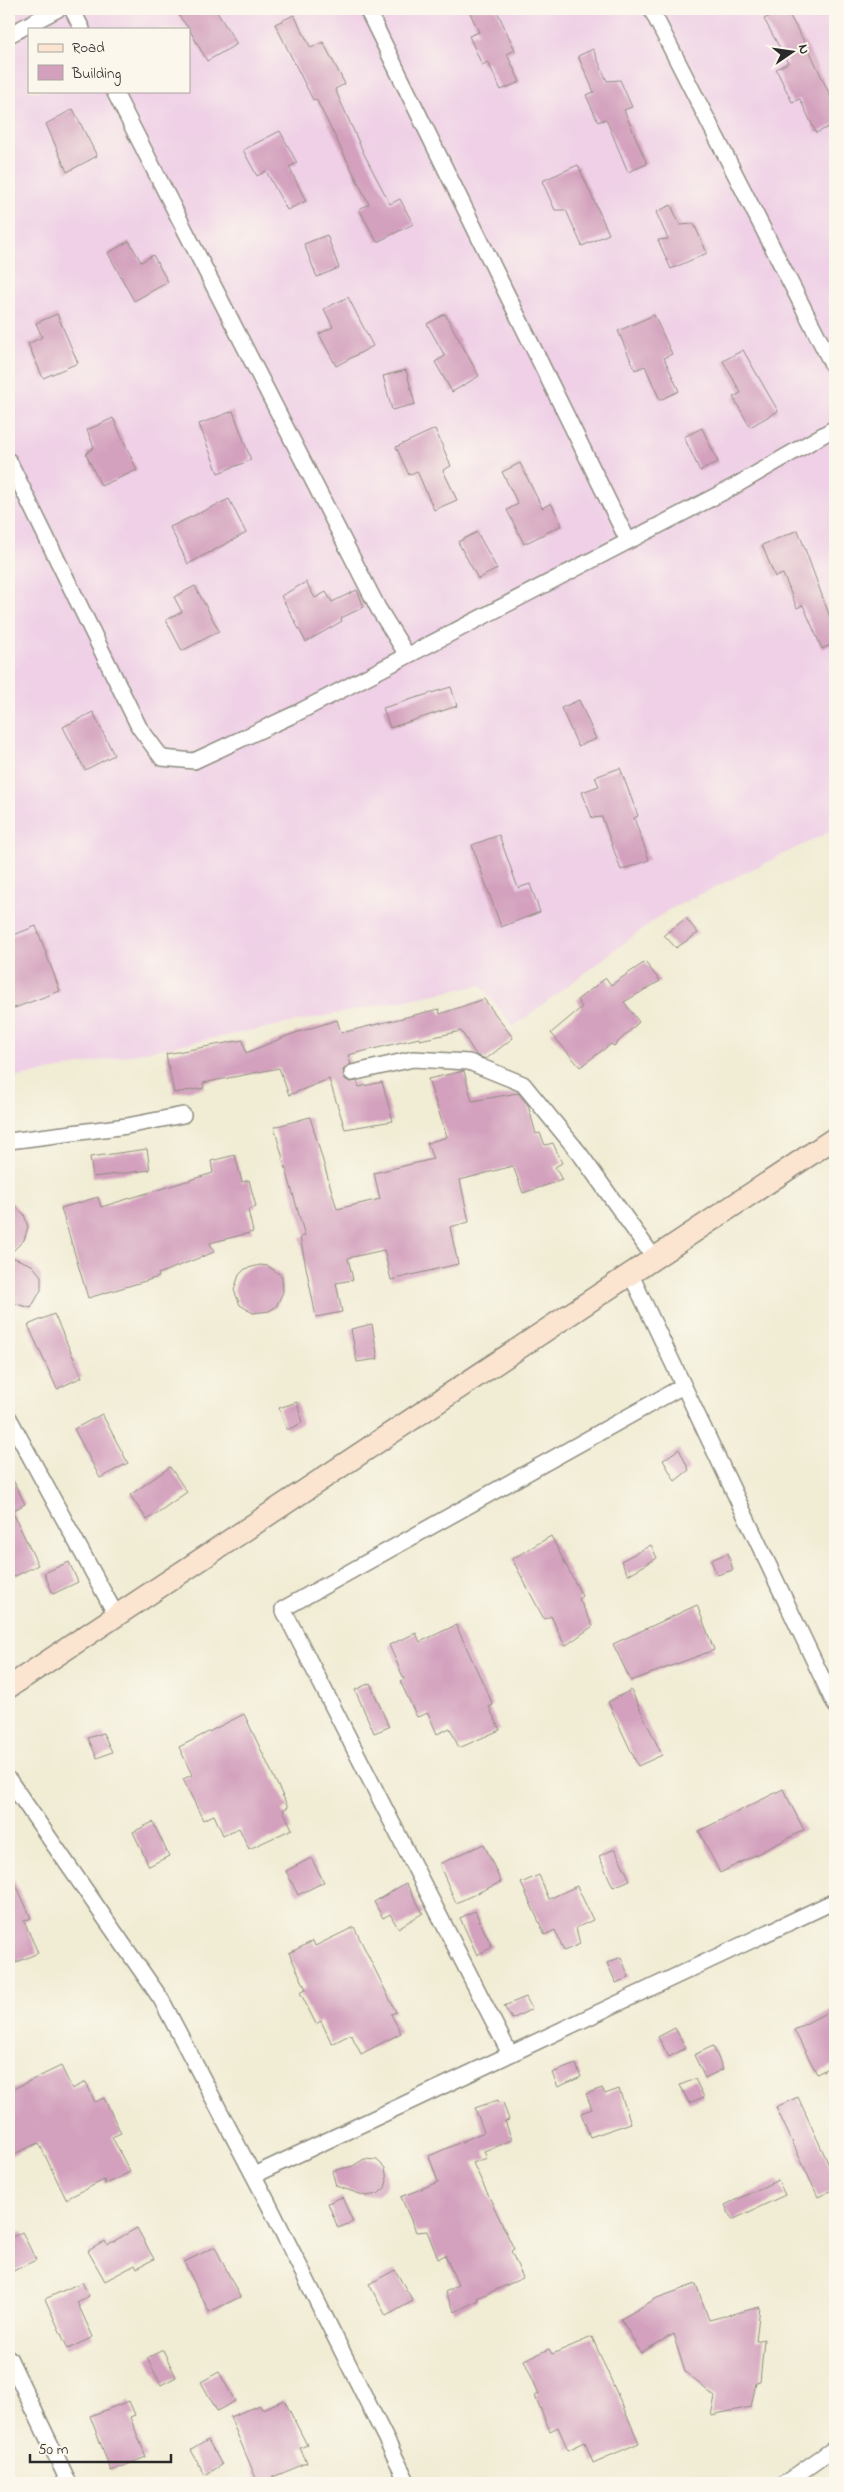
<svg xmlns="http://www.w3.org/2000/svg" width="844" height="2492" font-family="'Indie Flower',sans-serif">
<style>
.built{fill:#efd0e6;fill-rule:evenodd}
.building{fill:#d3a0bd}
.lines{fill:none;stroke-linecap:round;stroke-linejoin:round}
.street-casing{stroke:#8e8c80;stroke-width:18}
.secondary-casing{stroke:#8e8c80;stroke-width:24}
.street{stroke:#fff;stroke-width:15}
.secondary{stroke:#fce5d0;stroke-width:21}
</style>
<rect width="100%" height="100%" fill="#fbf7ec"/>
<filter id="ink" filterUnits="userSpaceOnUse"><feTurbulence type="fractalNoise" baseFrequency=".02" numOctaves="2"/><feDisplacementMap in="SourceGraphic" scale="10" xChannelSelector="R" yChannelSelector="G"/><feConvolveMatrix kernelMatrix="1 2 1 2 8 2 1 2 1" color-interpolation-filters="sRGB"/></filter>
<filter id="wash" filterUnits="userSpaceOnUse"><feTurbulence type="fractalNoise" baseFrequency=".0096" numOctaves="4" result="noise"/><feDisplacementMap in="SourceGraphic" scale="20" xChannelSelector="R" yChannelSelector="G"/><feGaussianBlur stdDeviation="1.12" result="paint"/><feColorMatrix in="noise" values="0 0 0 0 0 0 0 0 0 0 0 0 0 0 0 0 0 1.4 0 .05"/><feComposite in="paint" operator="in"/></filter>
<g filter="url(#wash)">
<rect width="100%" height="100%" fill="#f1ecd4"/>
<path class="built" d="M9,9H835V829L668,910L513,1027L481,985L9,1079ZM29,29H189V91H29Z"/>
<g id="blocks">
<path class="building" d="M174,9H215L237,44L207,61L189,29Z
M468,9H496L515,50L507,54L520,82L501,90L488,62L482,65L469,36L479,32Z
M783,9H786L810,52L835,106V124L816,133L800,99L792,102L776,69L788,63L764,19Z
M294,15L311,48L323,42L345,84L335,89L364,154L390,204L400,199L413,224L377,242L359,209L369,204L316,99L313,100L275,24Z
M593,49L607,81L620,80L632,107L624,110L647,164L628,172L606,119L598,122L586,95L594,92L578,56Z
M73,109L97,156L67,172L46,124Z
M280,131L297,163L289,167L306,201L287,210L266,171L257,176L243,150Z
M578,165L609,234L582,246L566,210H555L542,181Z
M671,205L680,225L694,224L707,253L671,269L658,240L668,239L656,212Z
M327,235L339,268L317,277L304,244Z
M129,241L141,262L153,255L168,282L134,301L108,253Z
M348,297L373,346L336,366L319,334L333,327L324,309Z
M57,314L78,363L43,378L28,344L42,337L36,323Z
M445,314L479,376L452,392L435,362L445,356L427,324Z
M654,315L672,354L664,358L679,391L660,400L645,366L635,370L618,331Z
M743,350L778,411L750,427L733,397L741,393L723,361Z
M406,370L415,404L392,410L383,376Z
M233,411L251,460L218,473L199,424Z
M113,418L137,470L101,486L86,454L94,447L87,430Z
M702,428L718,462L700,471L684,437Z
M435,429L451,466L443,470L457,500L434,510L417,471L409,475L396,447Z
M520,463L542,508L551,503L562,525L524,544L507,510L518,504L502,472Z
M229,499L246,533L188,564L170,527Z
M798,530L835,631V643L822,649L803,605L797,608L783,574L775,577L762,545Z
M477,532L497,569L478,579L458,542Z
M306,582L315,598L326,592L332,602L357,590L364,607L341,618L342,621L306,642L281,596Z
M195,586L219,631L182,651L166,620L182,612L174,597Z
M451,687L457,706L390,728L383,708Z
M579,700L596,739L578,746L561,708Z
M93,712L114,755L85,770L63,727Z
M620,768L638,816L634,818L649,860L621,870L602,817L592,818L582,792L599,786L595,777Z
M499,835L518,888L530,884L540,912L501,927L472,845Z
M686,918L698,933L676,948L664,935Z
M36,926L60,991L9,1010V937Z
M645,962L660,981L624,1002L639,1022L614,1046L611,1044L580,1067L551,1033L582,1007L577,1000L606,978L611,985Z
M484,999L513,1038L486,1059L476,1055L461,1031L420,1040L419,1038L348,1055L351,1064L343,1070L345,1079L350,1082L357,1081L359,1087L382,1082L393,1121L345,1129L329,1079L289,1095L279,1068L203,1083L204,1088L174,1093L166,1054L243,1040L246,1053L292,1034L337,1020L341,1033L439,1009L440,1014Z
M464,1071L472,1101L518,1093L528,1105L536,1134L540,1133L545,1145L553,1143L562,1163L555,1167L562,1180L523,1193L513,1166L460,1180L469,1222L450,1227L458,1264L391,1280L384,1250L348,1258L353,1280L336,1283L342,1312L316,1317L300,1237L305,1236L274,1127L310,1117L337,1209L380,1199L374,1173L433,1159L427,1143L447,1137L428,1079Z
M147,1149L150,1170L93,1177L90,1157Z
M235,1155L242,1182L249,1180L256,1207L248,1210L253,1232L210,1243L214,1252L158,1274L159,1277L88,1298L61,1208L98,1197L101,1207L213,1173L211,1161Z
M9,1200L24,1214L28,1227L24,1240L9,1255Z
M9,1256L32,1265L41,1276V1290L31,1308L9,1302Z
M260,1265L268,1266L282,1276L283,1292L276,1307L269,1311L253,1313L240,1305L234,1290L239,1275L245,1269Z
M54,1314L82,1377L57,1389L28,1325Z
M372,1324L378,1359L357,1362L351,1329Z
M297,1402L302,1423L287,1430L279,1408Z
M102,1414L128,1463L100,1478L74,1429Z
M679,1449L689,1470L675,1481L663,1460Z
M170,1467L187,1492L147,1520L130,1495Z
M9,1472L25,1504L12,1511L38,1565L9,1579Z
M551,1536L582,1596L579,1599L593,1626L565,1646L551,1616L544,1619L512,1559Z
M651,1545L657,1558L628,1575L621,1561Z
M728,1553L733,1570L717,1575L711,1560Z
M69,1562L78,1582L53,1594L44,1573Z
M697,1605L714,1650L631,1681L613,1644Z
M456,1625L493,1705L489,1707L500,1730L459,1748L450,1728L437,1734L428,1713L417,1717L400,1681L404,1679L389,1645L416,1633L420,1642Z
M370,1683L389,1727L374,1733L355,1690Z
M631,1690L662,1755L638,1766L608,1702Z
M244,1714L288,1807L283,1810L292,1829L249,1849L239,1828L223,1835L214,1815L203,1820L183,1779L192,1775L179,1747Z
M103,1733L112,1752L97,1758L88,1738Z
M783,1789L804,1830L720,1873L699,1831Z
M153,1822L169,1856L149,1866L133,1832Z
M484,1844L501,1882L456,1903L439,1864Z
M615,1849L630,1880L613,1887L599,1856Z
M311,1858L324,1882L298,1895L286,1871Z
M9,1869L31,1918L24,1921L38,1953L15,1963L9,1949Z
M539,1875L549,1899L577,1886L593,1920L576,1928L580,1944L564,1951L555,1930L545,1935L521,1883Z
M406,1883L423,1913L398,1928L390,1914L383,1918L374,1902Z
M475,1911L492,1947L477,1955L460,1918Z
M354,1927L396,2012L391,2014L401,2033L361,2054L351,2034L332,2044L321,2021L316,2024L300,1992L306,1989L289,1953L313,1941L315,1946Z
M621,1957L629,1977L616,1983L607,1963Z
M526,1997L532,2009L512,2019L504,2006Z
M835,2008V2064L817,2074L794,2030Z
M675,2028L686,2048L669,2057L658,2037Z
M713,2046L723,2069L705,2078L694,2055Z
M576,2064L581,2077L558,2087L552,2073Z
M61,2066L72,2089L86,2082L95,2102L104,2098L121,2133L112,2137L130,2172L105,2184L104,2180L66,2199L39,2143L9,2156V2091Z
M695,2079L704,2097L689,2103L680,2085Z
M602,2088L605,2094L619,2089L631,2123L590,2137L581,2113L592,2109L586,2094Z
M798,2097L835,2178V2189L818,2197L776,2107Z
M498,2100L499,2103L503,2102L509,2120L505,2121L512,2140L484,2151L487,2158L473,2163L514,2249L511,2251L523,2278L477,2298L478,2300L455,2312L445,2292L458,2285L445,2255L438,2259L427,2231L416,2232L401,2197L438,2182L429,2156L484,2132L475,2108Z
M364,2159L377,2160L385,2168L387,2180L385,2188L378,2194L366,2196L336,2186L332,2171L353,2166Z
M778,2180L785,2195L732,2220L725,2205Z
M342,2197L353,2222L338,2228L328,2203Z
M137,2228L154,2259L137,2268L135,2265L105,2281L88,2251L105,2241L107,2245Z
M22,2232L36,2260L9,2273V2239Z
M215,2247L240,2297L209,2312L184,2262Z
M395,2270L413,2301L386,2316L369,2284Z
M82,2282L89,2296L77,2302L93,2337L68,2349L45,2299Z
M696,2284L709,2320L760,2307L756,2341L764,2339L760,2382L756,2383L751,2407L711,2415L715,2397L685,2372L673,2334L641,2353L621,2319L657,2298Z
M592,2337L639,2443L593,2463L585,2442L568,2450L558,2427L550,2431L535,2396L539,2394L524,2360L549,2349L552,2354Z
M163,2350L176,2377L161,2385L147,2358Z
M219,2372L235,2401L217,2411L201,2382Z
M284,2400L307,2445L300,2448L307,2463L258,2483L230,2417L259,2405L262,2409Z
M129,2401L135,2415L130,2417L146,2457L111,2471L90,2416Z
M208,2440L222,2465L205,2475L191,2450Z"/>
</g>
</g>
<g filter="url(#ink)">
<use href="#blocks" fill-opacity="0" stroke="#8e8c80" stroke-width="1"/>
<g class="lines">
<g class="street-casing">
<path id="street" d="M72,9L82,29
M367,9L628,541
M651,9L835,370
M9,35L58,9
M114,91L378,608L407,655
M9,461L139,727L162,758L194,761L295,714L733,487L835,428
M352,1073L413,1059L469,1062L523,1084L580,1154L655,1259
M9,1141L127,1126L183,1115
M631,1275L835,1705
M9,1418L116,1615
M9,1780L161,1999L268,2203L408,2483
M510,2054L283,1609L683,1386
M254,2175L835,1901
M9,2358L69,2483
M785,2483L835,2448"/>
</g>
<g class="secondary-casing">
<path id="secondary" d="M9,1687L835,1138"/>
</g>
<use href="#street" class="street"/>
<use href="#secondary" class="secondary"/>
</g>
</g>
<rect width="844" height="2492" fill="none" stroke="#fbf7ec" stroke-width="30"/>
<rect x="28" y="28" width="162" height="65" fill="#fbf7ec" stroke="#a8a59f"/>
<rect x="38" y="44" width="25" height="8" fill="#fce5d0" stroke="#a8a59f"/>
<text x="72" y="52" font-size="15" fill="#2b2b2b">Road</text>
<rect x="38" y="65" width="25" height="15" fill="#d3a0bd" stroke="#a8a59f"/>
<text x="72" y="78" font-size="15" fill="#2b2b2b">Building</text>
<g transform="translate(792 52) rotate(77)" stroke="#fbf7ec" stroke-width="4" paint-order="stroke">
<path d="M0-4L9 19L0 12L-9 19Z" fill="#2b2b2b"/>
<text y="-8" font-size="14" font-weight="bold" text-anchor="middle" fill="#2b2b2b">N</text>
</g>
<path d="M30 2454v8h141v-8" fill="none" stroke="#2b2b2b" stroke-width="2.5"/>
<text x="38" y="2454" font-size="15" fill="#2b2b2b" stroke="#fbf7ec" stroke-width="4" paint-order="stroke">50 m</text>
</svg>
